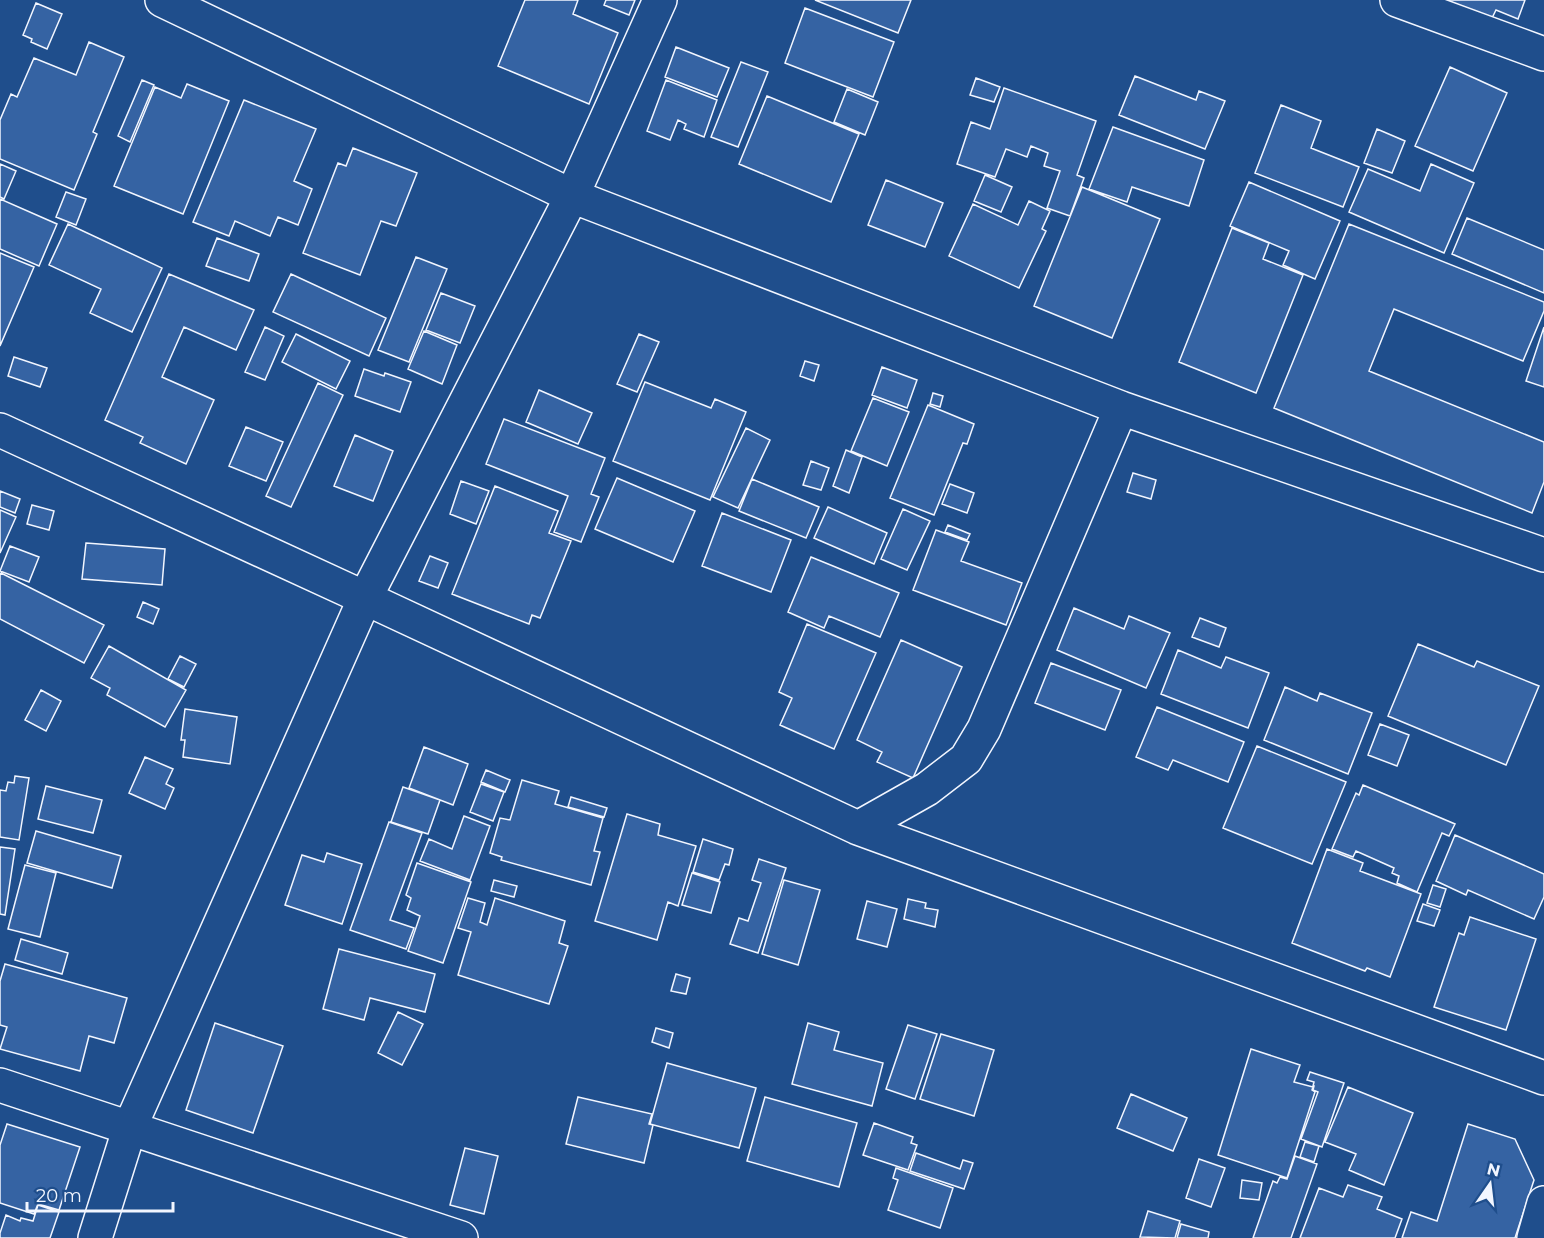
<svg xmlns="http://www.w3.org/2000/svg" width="1544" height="1238" font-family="Montserrat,sans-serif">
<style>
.building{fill:#3563a3;stroke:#f2f6ff;stroke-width:1.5}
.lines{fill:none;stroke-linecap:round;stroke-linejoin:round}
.minor-casing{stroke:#f2f6ff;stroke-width:36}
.minor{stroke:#1f4e8c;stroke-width:33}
</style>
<rect width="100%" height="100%" fill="#1f4e8c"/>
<path class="building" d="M525,0H578L573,14L618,33L589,104L498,66Z
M606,0H635L629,15L604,5Z
M815,0H911L898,33Z
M1446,0H1525L1518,19L1496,10L1492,18Z
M36,3L62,14L47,49L31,42L32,39L23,35Z
M805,8L894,42L873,97L785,63Z
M89,42L124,57L93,132L97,134L74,190L0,159V120L11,94L17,97L34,58L76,75Z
M676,47L729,68L717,97L665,77Z
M741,62L768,72L738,147L711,137Z
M1450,67L1507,93L1473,171L1415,146Z
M1135,76L1196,100L1199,91L1225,101L1205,149L1119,115Z
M976,78L1000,87L994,102L970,95Z
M142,80L154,85L130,142L118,136Z
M666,80L717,100L704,137L684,129L686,124L678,120L670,140L647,131Z
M187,84L229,101L183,214L114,186L155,87L181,98Z
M1004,88L1096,121L1077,175L1084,178L1070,216L1047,208L1060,171L1044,166L1048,153L1031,146L1027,157L1006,149L995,177L957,164L971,122L990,129Z
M847,89L878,102L865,135L834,122Z
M767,96L859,134L831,202L739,164Z
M244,100L316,129L294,181L312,189L298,225L278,217L270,236L235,221L229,236L193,222Z
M1281,105L1321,121L1311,148L1359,167L1343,207L1255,173Z
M1113,127L1204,160L1189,206L1132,187L1127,202L1089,189Z
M1377,129L1405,141L1392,173L1364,163Z
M353,148L417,173L396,226L381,221L360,275L303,253L338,163L346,166Z
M0,164L16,171L4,199L0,197Z
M1431,164L1474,183L1444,253L1349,212L1368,169L1420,191Z
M985,175L1012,187L1001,212L974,201Z
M886,180L943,203L925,247L868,225Z
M1249,182L1340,221L1315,279L1283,265L1289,251L1230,226Z
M1082,187L1160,219L1112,338L1034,306Z
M66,192L86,199L76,225L56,217Z
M0,199L57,224L39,266L0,249Z
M1029,201L1050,211L1042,229L1046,231L1019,288L949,256L973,204L1018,225Z
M1467,218L1544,250V293L1452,254Z
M68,224L162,268L132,332L90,313L101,289L49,265Z
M1349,224L1544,302V311L1523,361L1394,309L1369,371L1544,442V482L1532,513L1274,408Z
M1232,228L1269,243L1263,259L1303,275L1256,393L1179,362Z
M217,238L259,254L249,281L206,266Z
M0,253L34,267L0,346Z
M416,257L447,269L409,362L378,350Z
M169,274L254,310L236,350L184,327L162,377L214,400L186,464L140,443L143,437L105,420Z
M291,274L386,318L369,356L273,312Z
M441,293L475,306L460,343L426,330Z
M265,327L284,336L265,380L245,372Z
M1544,327V387L1526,381Z
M424,331L457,345L442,384L408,369Z
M296,334L350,361L336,389L282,362Z
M639,334L659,342L637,392L617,384Z
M14,357L47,368L40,387L8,376Z
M805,361L819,365L814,381L800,376Z
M882,367L917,380L907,408L872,395Z
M364,369L384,376L385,373L411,382L400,412L355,396Z
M645,382L711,408L715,399L746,412L710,500L613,461Z
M318,383L343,395L291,507L266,496Z
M539,390L592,413L578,444L526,422Z
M933,393L943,396L940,407L930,404Z
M873,398L909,412L887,466L851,451Z
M928,405L974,424L967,444L963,443L934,515L890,498Z
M504,419L605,458L591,494L599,497L581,542L554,532L568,496L486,464Z
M246,427L283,442L266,481L229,466Z
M746,428L770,440L738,508L713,497Z
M355,435L393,451L373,501L334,486Z
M846,450L862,457L849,493L833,486Z
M811,461L829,468L821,490L803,485Z
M1133,473L1156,480L1151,499L1127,492Z
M617,478L695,511L673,562L595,529Z
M752,479L819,507L806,538L739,511Z
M461,481L489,491L476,524L450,514Z
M950,484L974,493L967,513L942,504Z
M495,486L558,511L549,533L571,541L540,618L532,615L529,624L452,594Z
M0,491L20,499L15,513L0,507Z
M32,505L54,511L49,530L27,524Z
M828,507L887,533L874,564L814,538Z
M903,509L930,521L907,570L881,559Z
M0,510L16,517L0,553Z
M722,513L791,540L771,592L702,566Z
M948,525L970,534L967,540L945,532Z
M936,530L969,542L961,561L1022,583L1006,625L913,590Z
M86,543L165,549L162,585L82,579Z
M10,546L39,557L29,582L0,571Z
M430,556L448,563L438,588L419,581Z
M811,557L899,593L880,637L829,616L824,628L788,612Z
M1,573L104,625L84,663L0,619V575Z
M143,602L159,609L153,624L137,617Z
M1074,608L1124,629L1129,616L1170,633L1146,688L1057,650Z
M1200,618L1226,628L1219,647L1192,637Z
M807,624L876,653L834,749L780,725L792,698L779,692Z
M901,640L962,667L913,778L877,762L882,752L857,740Z
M1418,644L1474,667L1477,661L1539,686L1506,765L1388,716Z
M109,646L186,690L165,727L107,695L110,688L91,678Z
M1178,650L1221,668L1226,657L1269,673L1248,728L1161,694Z
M180,656L196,664L184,687L168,679Z
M1051,663L1121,690L1105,730L1035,703Z
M1285,687L1317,701L1320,693L1372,713L1348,774L1264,740Z
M41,690L61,701L46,731L25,720Z
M1157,707L1244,742L1228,782L1173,760L1168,770L1136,757Z
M185,709L237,717L230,764L183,757L185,740H181Z
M1380,724L1409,735L1397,766L1368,755Z
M1257,746L1346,782L1312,864L1223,828Z
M424,747L468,764L453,805L409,788Z
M145,757L173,769L166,784L174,788L165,809L129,793Z
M486,770L510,780L505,792L481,782Z
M15,776L29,778L19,840L0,837V790L6,791L8,782L14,783Z
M522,780L559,791L555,804L603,818L594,851L600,852L591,885L501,860L502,857L490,853L500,818L510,820Z
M481,784L504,792L493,821L470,812Z
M1363,785L1455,824L1449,836L1442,833L1417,892L1397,883L1399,876L1392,873L1394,868L1356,851L1353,857L1332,849L1356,793L1359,795Z
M46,786L102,800L93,833L38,819Z
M403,787L440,800L428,834L391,822Z
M571,797L607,808L604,817L568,807Z
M627,814L660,824L658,835L696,846L678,906L668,902L657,940L595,921Z
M464,816L490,826L470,880L420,861L429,839L452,849Z
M389,822L422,833L390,920L414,928L406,949L350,930Z
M36,831L121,856L112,888L27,863Z
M1455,835L1544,874V897L1534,919L1468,890L1466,895L1436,881Z
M703,839L733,849L729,865L725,864L719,880L693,872Z
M0,847L15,849L5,915L0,914Z
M1327,849L1363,863L1360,871L1421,894L1390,977L1367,968L1365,971L1292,943Z
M327,853L362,864L342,924L285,905L302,855L324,862Z
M759,859L786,868L758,953L730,944L739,918L748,921L761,883L752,880Z
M417,863L471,882L443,963L408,951L420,916L407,910L411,898L406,895Z
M25,865L56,873L40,937L8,929Z
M692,873L720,882L711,913L682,905Z
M494,880L517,886L514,897L491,891Z
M784,880L820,890L798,965L762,954Z
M1433,885L1446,889L1440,907L1427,903Z
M468,898L485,903L480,922L487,925L495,898L565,921L559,943L568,946L549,1004L458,975L471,932L458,928Z
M908,899L926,903L925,908L938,910L935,927L904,919Z
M867,901L897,909L887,947L857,939Z
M1423,904L1440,910L1434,926L1417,921Z
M1470,917L1536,939L1506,1030L1434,1007L1459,933L1464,935Z
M21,939L68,953L62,974L15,960Z
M339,949L435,974L425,1012L370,998L364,1020L323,1009Z
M5,964L127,998L114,1043L89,1036L80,1071L0,1049L7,1027L0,1025V981Z
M676,974L690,978L686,994L671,991Z
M398,1012L423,1024L402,1065L378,1053Z
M215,1023L283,1046L253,1133L186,1110Z
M808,1023L839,1032L834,1050L883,1063L872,1106L792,1084Z
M908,1025L937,1034L915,1099L886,1089Z
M656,1028L673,1033L669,1048L652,1042Z
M941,1034L994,1050L974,1116L920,1099Z
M1251,1049L1300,1065L1294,1082L1313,1087L1312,1090L1315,1092L1287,1178L1218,1155Z
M667,1063L756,1088L739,1148L650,1124Z
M1310,1072L1344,1083L1322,1147L1301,1139L1318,1092L1313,1090L1314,1086H1313L1314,1082L1307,1080Z
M1348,1087L1413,1113L1384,1185L1349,1170L1356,1154L1325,1142Z
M1131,1094L1187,1118L1173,1151L1117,1128Z
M578,1097L652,1114L649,1124L653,1125L644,1163L566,1144Z
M765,1097L857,1123L839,1187L747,1161Z
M874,1123L913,1137L911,1143L917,1145L908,1170L863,1155Z
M7,1124L80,1147L59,1210L38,1204L34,1214L0,1203V1145Z
M1468,1124L1515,1139L1534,1180L1515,1238H1402L1411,1212L1437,1221Z
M1305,1142L1319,1146L1314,1162L1300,1157Z
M465,1148L498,1156L484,1214L450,1205Z
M916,1153L960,1169L963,1160L973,1163L964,1189L910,1171Z
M1295,1156L1317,1164L1291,1238H1253L1273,1181L1277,1183L1280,1177L1287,1179Z
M1199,1159L1225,1168L1211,1207L1186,1198Z
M896,1168L953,1188L940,1228L888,1210L898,1180L893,1178Z
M1242,1180L1262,1183L1259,1200L1240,1198Z
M1348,1185L1382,1197L1377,1209L1402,1219L1395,1238H1300L1319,1188L1343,1197Z
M38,1205L59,1212L50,1238H0V1233L6,1215L20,1221L21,1218L33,1221Z
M1148,1211L1180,1221L1175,1238L1140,1237Z
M1181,1224L1209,1232L1208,1238H1177Z"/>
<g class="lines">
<g class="minor-casing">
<path id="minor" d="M162,0L572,196L1121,408L1544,555
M1397,0L1544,54
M0,430L365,598L858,828L1544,1078
M858,828L927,789L966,759L984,729L1121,408
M0,1085L461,1238
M95,1238L130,1127L365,598L572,196L660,0
M1534,1238L1544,1203"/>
</g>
<use href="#minor" class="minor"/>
</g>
<g transform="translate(1490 1184) rotate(14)" stroke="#1f4e8c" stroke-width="4.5" paint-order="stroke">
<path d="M0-4.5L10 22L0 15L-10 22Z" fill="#f2f6ff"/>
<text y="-9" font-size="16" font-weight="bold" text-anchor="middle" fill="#f2f6ff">N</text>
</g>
<path d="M27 1202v9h146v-9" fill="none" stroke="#f2f6ff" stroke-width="3"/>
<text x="36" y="1202" font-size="18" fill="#f2f6ff" stroke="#1f4e8c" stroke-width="4.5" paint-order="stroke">20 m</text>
</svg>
